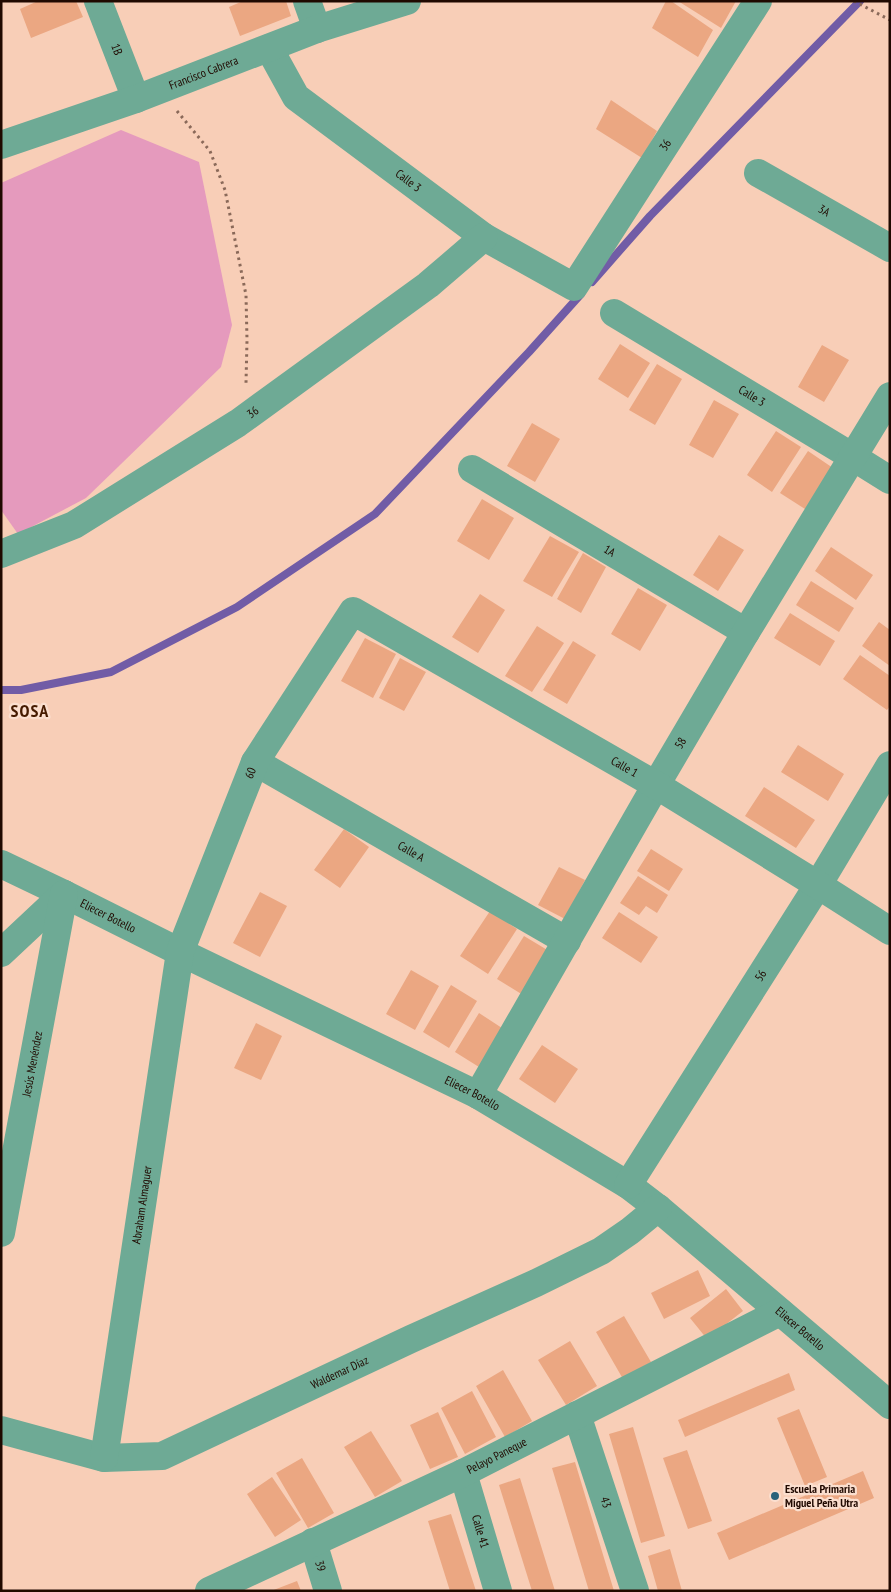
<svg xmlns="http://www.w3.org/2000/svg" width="891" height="1592" font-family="'PT Sans Narrow',sans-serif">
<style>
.green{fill:#e59abd}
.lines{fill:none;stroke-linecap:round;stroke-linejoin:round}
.stream{stroke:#715ca6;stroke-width:8}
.building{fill:#eba782}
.path{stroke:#8a6959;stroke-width:3;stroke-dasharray:2.5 4;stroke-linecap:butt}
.minor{stroke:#6eaa95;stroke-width:28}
.poi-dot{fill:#28627b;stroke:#fbdfcf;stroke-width:2}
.labels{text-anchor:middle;stroke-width:4.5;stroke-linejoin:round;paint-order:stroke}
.street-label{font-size:12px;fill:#200900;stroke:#fbdfcf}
.poi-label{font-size:12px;font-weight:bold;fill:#200900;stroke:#fbdfcf;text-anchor:start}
.district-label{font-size:18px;font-weight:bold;letter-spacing:1px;fill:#461b00;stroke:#fbdfcf}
</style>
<rect width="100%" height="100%" fill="#f8ceb7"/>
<path class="green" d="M121,130L199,162L232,325L221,367L86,498L18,534L1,510V183Z"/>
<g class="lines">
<path class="stream" d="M592,282L650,216L860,1
M1,690H21L111,672L237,607L375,514L529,352L581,294"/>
</g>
<path class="building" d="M38,1H76L83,17L31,38L20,9Z
M243,1H286L291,16L240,36L229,7Z
M666,1H671L713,30L698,57L652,28Z
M678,1H736L721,28Z
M611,100L657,131L642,158L596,129Z
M620,344L650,363L628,398L598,379Z
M822,345L849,360L824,402L798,387Z
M657,364L682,379L655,425L629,410Z
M714,400L739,414L713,458L689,445Z
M532,423L560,439L535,482L507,466Z
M776,431L801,447L772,492L747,475Z
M808,451L833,468L805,509L780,493Z
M482,499L514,518L489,560L457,541Z
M719,535L744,550L718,591L693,575Z
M550,536L579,552L552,597L523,581Z
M831,547L873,575L856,600L815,571Z
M583,553L606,567L581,613L557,599Z
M811,581L854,608L839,632L796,605Z
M638,588L667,605L640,651L611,634Z
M480,594L505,610L478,653L452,637Z
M790,613L835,641L820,666L774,638Z
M879,622L890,630V666L862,646Z
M537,626L564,643L532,692L505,676Z
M365,638L396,654L373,698L341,681Z
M573,641L596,655L567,704L543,690Z
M860,655L890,676V706L887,710L843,679Z
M400,658L426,672L404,711L379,698Z
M798,745L844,774L828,801L781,772Z
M764,787L815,820L796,848L745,816Z
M344,829L369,847L340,888L314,870Z
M651,849L683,869L669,891L637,871Z
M559,867L585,880L565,919L538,905Z
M638,876L668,895L657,913L646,906L639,915L620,903Z
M260,892L287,906L260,957L233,943Z
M490,911L517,929L488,974L460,956Z
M619,912L658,937L641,963L602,938Z
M524,936L549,951L523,995L497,979Z
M411,970L439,986L415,1030L386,1014Z
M451,985L477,1001L449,1048L423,1032Z
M479,1013L502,1028L479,1067L455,1052Z
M256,1023L282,1036L261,1080L234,1068Z
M542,1045L578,1069L555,1103L519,1079Z
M698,1270L710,1296L664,1319L651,1293Z
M726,1289L743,1311L707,1339L690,1318Z
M624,1316L651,1362L623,1379L596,1332Z
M570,1341L597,1386L566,1405L538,1360Z
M503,1370L532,1421L505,1437L476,1386Z
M789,1373L795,1390L685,1437L678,1420Z
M472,1391L496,1437L465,1454L441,1408Z
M799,1409L827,1477L805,1486L777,1418Z
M438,1412L458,1457L430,1469L410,1425Z
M633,1427L665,1536L641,1543L609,1434Z
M371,1431L402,1481L375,1497L344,1447Z
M687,1450L712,1521L688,1529L663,1458Z
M302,1458L334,1513L308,1528L276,1473Z
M575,1462L614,1591H589L552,1468Z
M863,1471L874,1498L729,1560L717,1533Z
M272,1477L301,1520L275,1537L247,1494Z
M520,1478L555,1591H532L499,1485Z
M451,1514L476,1591H450L428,1521Z
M670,1549L682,1591H658L648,1556Z
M297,1581L301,1591H271Z"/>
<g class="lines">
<path class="path" d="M854,1L890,20
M177,111L210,151L225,190L246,295L247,340L246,383"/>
<g class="minor">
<path id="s1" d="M98,1L136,99"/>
<path d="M307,1L317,29"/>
<path id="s2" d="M269,48L296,97L484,237L574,287L758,1"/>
<path id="s3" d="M1,145L136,99L317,29L407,1"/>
<path id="s4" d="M758,173L890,248"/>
<path id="s5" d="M614,313L853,457L890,480"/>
<path id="s6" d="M472,469L746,632"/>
<path id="s7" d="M1,554L74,525L238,423L428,285L484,237"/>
<path id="s8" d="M255,762L567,941"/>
<path id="s9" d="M1,864L64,894L180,952L478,1095L628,1185L658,1208L890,1405"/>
<path d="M1,953L64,894"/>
<path id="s10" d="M478,1095L656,785L746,632L890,396"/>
<path id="s11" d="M628,1185L818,885L890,765"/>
<path id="s12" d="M1,1233L64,894"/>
<path id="s13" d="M577,1415L635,1591"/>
<path id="s14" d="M1,1430L104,1458L162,1456L411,1339L536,1283L601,1251L630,1231L658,1208"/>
<path id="s15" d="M104,1458L180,952L255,762L353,611L656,785L818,885L890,931"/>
<path id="s16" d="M463,1473L498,1591"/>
<path id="s17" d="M313,1542L328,1591"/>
<path id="s18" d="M209,1591L463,1473L780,1312"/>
</g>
</g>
<circle class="poi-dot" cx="775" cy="1496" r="5"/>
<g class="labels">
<g class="street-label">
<text dy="4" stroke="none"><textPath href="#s1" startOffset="52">1B</textPath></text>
<text dy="4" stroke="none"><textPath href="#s3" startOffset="215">Francisco Cabrera</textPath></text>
<text dy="4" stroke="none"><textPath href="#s2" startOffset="562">36</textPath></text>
<text dy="4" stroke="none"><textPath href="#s2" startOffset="196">Calle 3</textPath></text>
<text dy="4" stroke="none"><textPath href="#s4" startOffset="76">3A</textPath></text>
<text dy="4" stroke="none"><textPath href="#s5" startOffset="161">Calle 3</textPath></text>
<text dy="4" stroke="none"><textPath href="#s7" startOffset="290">36</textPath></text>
<text dy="4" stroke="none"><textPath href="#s6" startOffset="160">1A</textPath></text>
<text dy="4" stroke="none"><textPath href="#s10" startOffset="406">58</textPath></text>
<text dy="4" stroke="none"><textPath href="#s15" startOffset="1209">Calle 1</textPath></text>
<text dy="4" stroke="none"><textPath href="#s15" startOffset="704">60</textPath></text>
<text dy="4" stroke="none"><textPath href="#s8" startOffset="180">Calle A</textPath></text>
<text dy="4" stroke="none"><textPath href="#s9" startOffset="119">Eliecer Botello</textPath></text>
<text dy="4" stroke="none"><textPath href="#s11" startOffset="248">56</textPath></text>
<text dy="4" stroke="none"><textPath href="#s12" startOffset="172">Jesús Menéndez</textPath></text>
<text dy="4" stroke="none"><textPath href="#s9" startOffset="524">Eliecer Botello</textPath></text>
<text dy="4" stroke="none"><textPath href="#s15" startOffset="256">Abraham Almaguer</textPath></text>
<text dy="4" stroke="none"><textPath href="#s9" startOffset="929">Eliecer Botello</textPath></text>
<text dy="4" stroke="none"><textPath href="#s14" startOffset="361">Waldemar Díaz</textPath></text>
<text dy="4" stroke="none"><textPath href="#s18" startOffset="318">Pelayo Paneque</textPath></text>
<text dy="4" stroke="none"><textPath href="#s13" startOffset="92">43</textPath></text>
<text dy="4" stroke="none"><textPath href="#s16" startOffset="61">Calle 41</textPath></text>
<text dy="4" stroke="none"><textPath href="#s17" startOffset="25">39</textPath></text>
</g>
<g class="poi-label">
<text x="785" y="1493">Escuela Primaria<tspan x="785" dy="14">Miguel Peña Utra</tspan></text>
</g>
<g class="district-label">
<text x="30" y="717">SOSA</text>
</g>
</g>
<rect width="891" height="1592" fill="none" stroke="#200900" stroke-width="5"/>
</svg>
